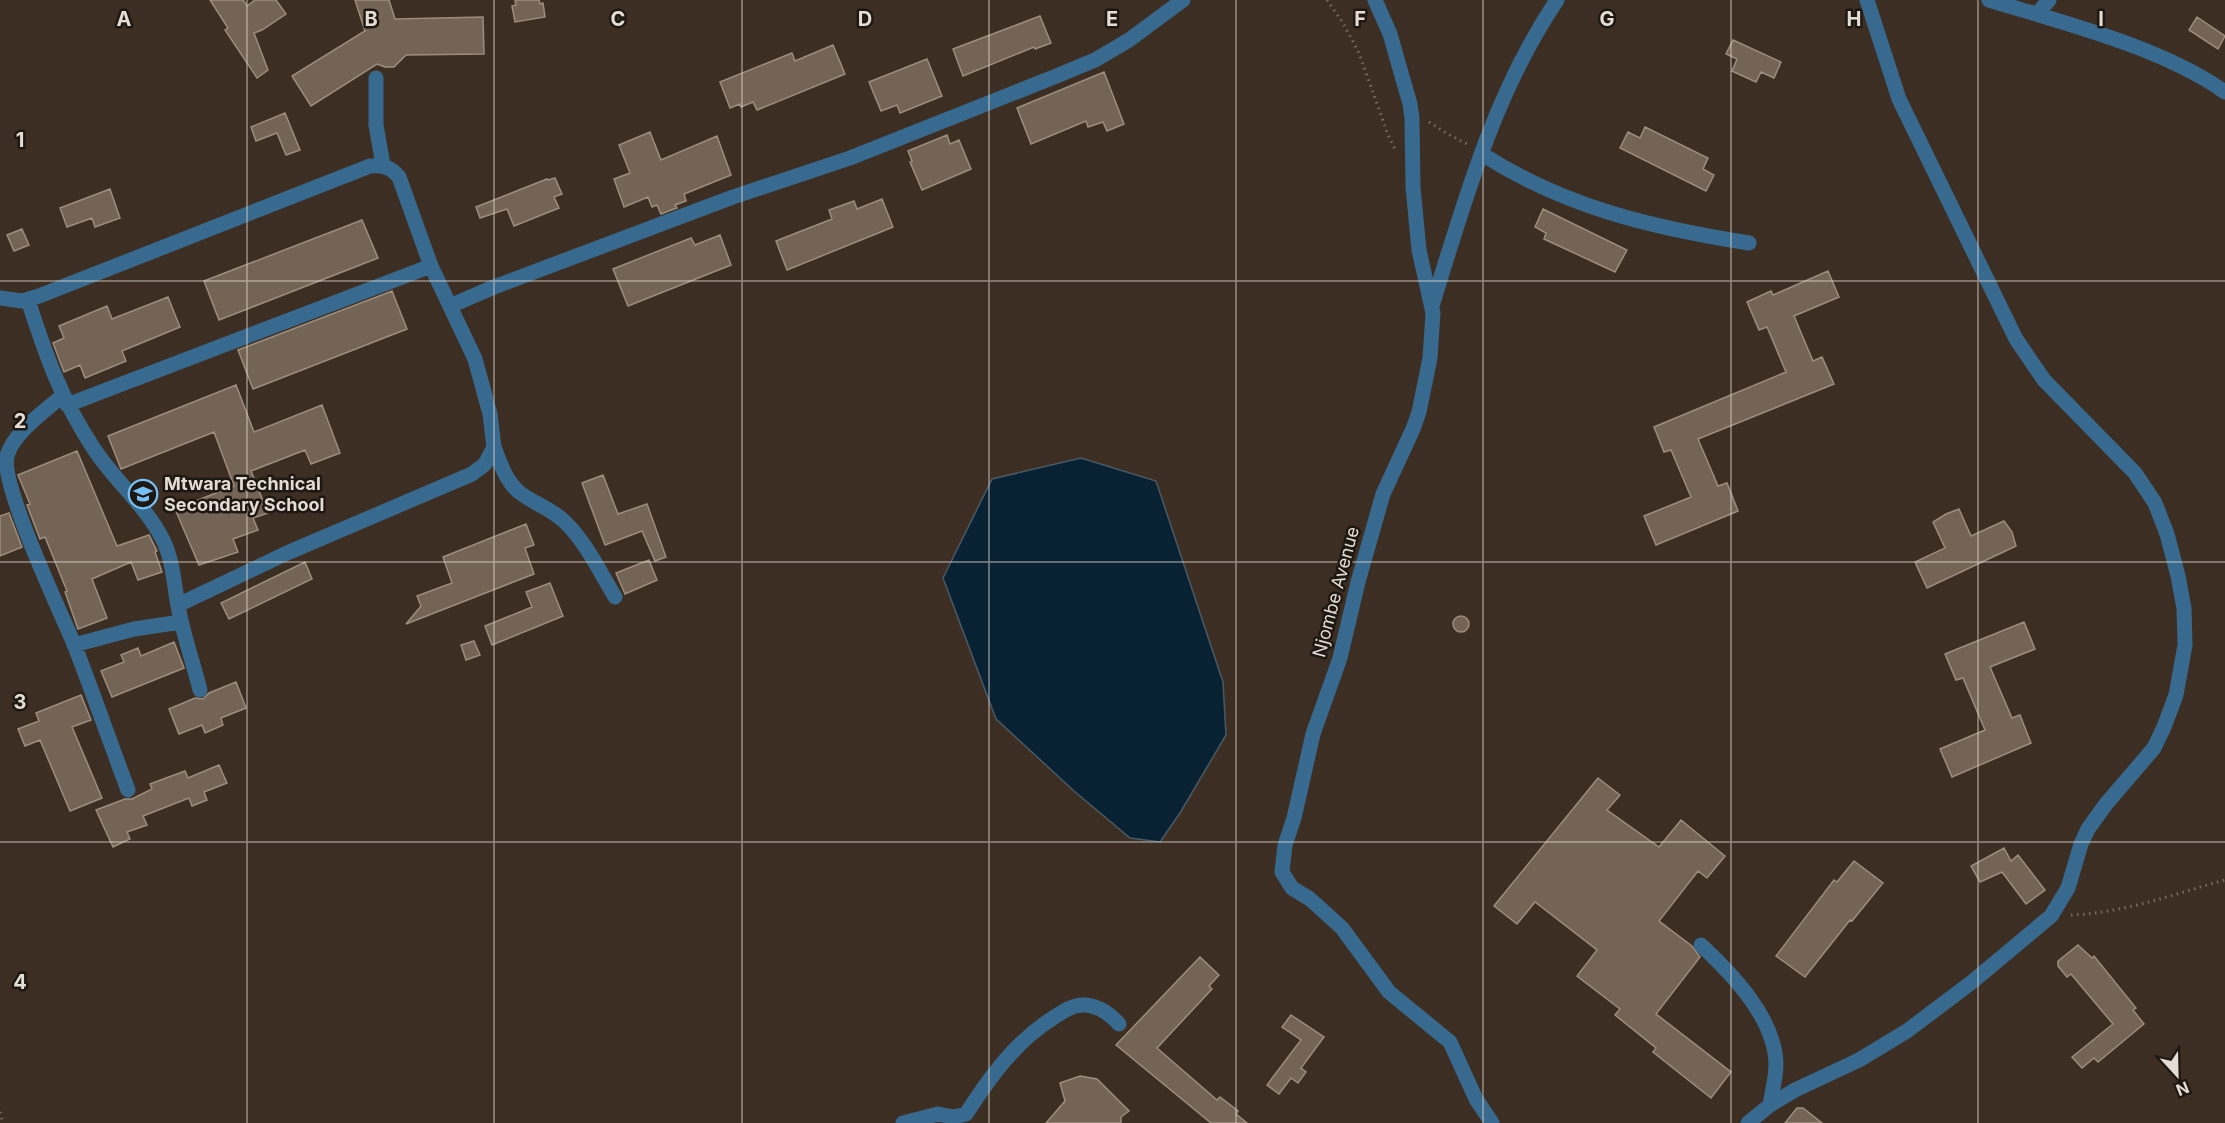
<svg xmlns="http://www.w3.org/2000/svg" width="2225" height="1123" font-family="Inter,sans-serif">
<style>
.water{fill:#082234;stroke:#4a5a64;stroke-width:1.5}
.building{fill:#736456;stroke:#9d8d7e;stroke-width:1.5}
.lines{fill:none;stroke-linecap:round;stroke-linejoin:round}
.path{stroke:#796d62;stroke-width:3;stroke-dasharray:1.5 4.5;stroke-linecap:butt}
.minor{stroke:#386a8f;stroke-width:15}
.grid{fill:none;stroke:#e5dcd4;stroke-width:1.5;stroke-opacity:0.55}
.labels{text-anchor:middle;stroke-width:5;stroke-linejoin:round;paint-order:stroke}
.poi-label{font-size:18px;font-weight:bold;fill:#e5dcd4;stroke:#1e1812;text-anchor:start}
.street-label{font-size:18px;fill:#e5dcd4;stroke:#1e1812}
.grid-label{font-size:20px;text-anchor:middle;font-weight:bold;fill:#e5dcd4;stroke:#1e1812;stroke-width:5;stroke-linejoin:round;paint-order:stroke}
</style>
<rect width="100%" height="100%" fill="#3c2e22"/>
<path class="water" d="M1081,458L1156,481L1223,682L1226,735L1180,813L1160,842L1130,838L1074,791L996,719L943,578L992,479Z"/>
<path class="building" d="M210,0H243L247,6L255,0H276L286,14L262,30L254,33L268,70L257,78L225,30L228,28Z
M355,0H389L395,19L483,17L484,54L406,55L394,67H385L377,64L311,106L292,76L365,31Z
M515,0H539L540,4L543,3L545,17L515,22L512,6L516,5Z
M1040,16L1051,43L1035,49L1034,47L963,76L953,49Z
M2197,17L2225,36L2218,49L2189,30Z
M1733,40L1781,62L1774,78L1761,72L1756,82L1732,71L1737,59L1726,54Z
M833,45L845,74L757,110L753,102L741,107L740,104L730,108L720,82L792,53L795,61Z
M927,59L942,96L900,113L897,105L881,111L869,82Z
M1104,72L1124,124L1107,131L1103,122L1088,127L1086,121L1031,144L1017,108Z
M285,113L300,150L286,155L277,133L256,141L251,127Z
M1645,127L1708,158L1703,169L1714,175L1706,191L1620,148L1628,132L1640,138Z
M650,132L661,160L717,136L731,175L684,194L686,201L675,205L677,208L661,214L657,205L652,207L648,197L624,207L614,179L630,173L619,145Z
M947,135L950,144L959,140L971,169L922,190L910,162L912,161L908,151Z
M555,178L562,194L554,197L559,208L514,226L507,209L480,218L476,207L547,179L548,180Z
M110,189L120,218L95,227L92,218L67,227L60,208Z
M882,199L893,227L787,270L776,241L832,219L829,210L854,201L857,209Z
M1543,209L1627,250L1615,272L1544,239L1546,233L1535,227Z
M362,220L378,258L219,320L204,281Z
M22,229L29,245L14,251L7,235Z
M720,235L731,265L628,306L613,269L691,238L695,245Z
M1828,271L1839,297L1794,316L1813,361L1822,357L1834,384L1698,439L1718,486L1727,483L1738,511L1656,545L1644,516L1691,497L1671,450L1664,452L1654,427L1786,372L1767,327L1759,330L1747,302L1771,291L1773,295Z
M392,291L407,329L253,389L238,350Z
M168,297L180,327L122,351L126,361L85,378L80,365L64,372L53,343L64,338L59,326L107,306L112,319Z
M236,385L254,432L322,405L340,453L311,464L305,450L251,471L268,513L253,518L258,530L233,539L238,552L199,565L175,509L234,486L214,432L121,469L108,436Z
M77,451L117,546L149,535L157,551L155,552L162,572L138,580L131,562L92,579L107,618L78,629L65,592L67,591L45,537L40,539L27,505L30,504L18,475Z
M603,475L618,514L647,504L666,557L655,561L642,531L605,545L582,483Z
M1959,509L1971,536L2004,521L2012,532L2016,546L1927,588L1915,562L1945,548L1933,522L1946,514Z
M9,513L22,547L0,556V516Z
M526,524L534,545L525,548L534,574L406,624L421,606L417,596L452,583L443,557Z
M649,560L657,580L625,594L616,573Z
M305,562L312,579L229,619L221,603Z
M550,583L563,616L492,645L485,626L532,607L526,592Z
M1453 624a8 8 0 1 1 16 0a8 8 0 1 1-16 0Z
M2024,622L2035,649L1990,667L2012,718L2020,715L2031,743L1952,777L1940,749L1985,730L1963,678L1956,680L1945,654Z
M474,641L480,655L466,660L461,645Z
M174,642L184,668L112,697L101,671L124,662L121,655L138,648L141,656Z
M236,682L246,708L221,718L223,725L205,733L202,725L179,734L169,709L195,698L203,699L209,693Z
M81,695L91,720L72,727L102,798L70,811L40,740L25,746L18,729L39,721L36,713Z
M219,765L227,783L204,792L207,800L192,806L189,798L143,816L147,825L127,832L130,839L113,847L96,810L125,799H132L152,789L150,784L185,771L188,778Z
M1598,778L1620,795L1607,810L1659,847L1681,820L1725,856L1707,878L1698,871L1659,921L1692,946L1700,957L1656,1014L1731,1072L1711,1098L1653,1052L1656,1048L1615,1015L1620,1009L1577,976L1597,950L1535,902L1517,924L1494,906Z
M2004,848L2011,861L2018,855L2045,890L2026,904L2002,872L1980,882L1971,866Z
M1854,861L1883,883L1852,921L1850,920L1805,977L1776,956L1834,880L1837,882Z
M2078,945L2092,958L2094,956L2136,1008L2133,1010L2144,1024L2098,1062L2094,1058L2082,1068L2072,1057L2113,1024L2071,974L2067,977L2058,966V961Z
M1200,957L1219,975L1209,986L1212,989L1157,1048L1217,1100L1220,1097L1238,1111L1236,1114L1247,1123H1211L1116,1045Z
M1291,1015L1324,1037L1301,1068L1306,1072L1298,1083L1291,1078L1279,1094L1267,1085L1301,1040L1282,1027Z
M1080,1076L1097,1079L1129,1111L1121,1117V1123H1046L1065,1101L1060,1083Z
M1797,1108H1803L1822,1123H1785Z"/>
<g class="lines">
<path class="path" d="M1327,0L1343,23L1359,53L1388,135L1396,151
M1429,122L1446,133L1467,144
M2071,915C2124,913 2174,894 2225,880
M0,1112L3,1123"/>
<path class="minor" d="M1375,0L1390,34L1410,104L1412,118L1413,187L1419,250L1433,313L1430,358L1419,412L1413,429L1383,494L1358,582L1340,658L1313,734L1294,818L1285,845L1282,872L1292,888L1310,899L1342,928L1389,992L1450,1042L1476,1099L1492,1123
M1989,0C2064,23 2161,47 2225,92
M2037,14L2049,0
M376,78V125L383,165
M1482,154C1564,207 1653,228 1749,243
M0,298L22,301L39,296L370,166C383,165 391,167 399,177L431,266L475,359L490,414L494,447L485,464L472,474L287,553L178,605
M28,300C46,356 61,399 94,449C115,481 146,506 163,540C173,560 174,584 178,606C183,634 193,662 200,690
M1433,303C1465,199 1495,92 1557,0
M450,306L494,287L733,197L850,158L1054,77L1095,60L1129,40L1183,0
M62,396C45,411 13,433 7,456C0,484 60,611 74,644C93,693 110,742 128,790
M67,405L431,266
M494,447C500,463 506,481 519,492C534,504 553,509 566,523C587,544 600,572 615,597
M74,645L134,629L181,622
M1701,945C1732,974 1775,1018 1776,1064C1776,1078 1772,1092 1770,1105
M903,1123L938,1114L954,1117L966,1114C990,1077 1015,1042 1053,1018C1062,1012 1072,1005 1083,1005C1097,1005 1110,1014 1119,1024
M1748,1123L1770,1105L1795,1090L1859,1060L1907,1031L1972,982L2051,916L2068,888L2081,844L2088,829L2106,804L2154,748L2164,727L2176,695L2185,645L2184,608L2178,576L2167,534L2155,503L2135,473L2044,380L2016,339L1899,99L1867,0"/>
</g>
<path class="grid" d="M247,0V1123M494,0V1123M742,0V1123M989,0V1123M1236,0V1123M1483,0V1123M1731,0V1123M1978,0V1123M0,281H2225M0,562H2225M0,842H2225"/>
<defs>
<g id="school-ring" transform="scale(1.5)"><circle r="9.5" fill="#1e1812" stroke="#77c0f7" stroke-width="1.5"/><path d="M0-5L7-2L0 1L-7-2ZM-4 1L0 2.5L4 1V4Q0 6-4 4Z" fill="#77c0f7"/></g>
</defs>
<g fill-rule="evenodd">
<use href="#school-ring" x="143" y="494"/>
</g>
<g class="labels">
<g class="poi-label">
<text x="164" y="490">Mtwara Technical<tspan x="164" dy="21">Secondary School</tspan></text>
</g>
<g class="street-label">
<text transform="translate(1336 592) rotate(-75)" y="6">Njombe Avenue</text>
</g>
</g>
<g class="grid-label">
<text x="124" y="26">A</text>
<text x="371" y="26">B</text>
<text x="618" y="26">C</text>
<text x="865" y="26">D</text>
<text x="1112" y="26">E</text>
<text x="1360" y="26">F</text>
<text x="1607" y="26">G</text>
<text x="1854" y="26">H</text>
<text x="2101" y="26">I</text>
<text x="20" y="147">1</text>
<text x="20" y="428">2</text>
<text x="20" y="709">3</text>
<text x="20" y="989">4</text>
</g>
<g transform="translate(2177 1075) rotate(158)" stroke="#1e1812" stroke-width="4.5" paint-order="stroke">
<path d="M0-4.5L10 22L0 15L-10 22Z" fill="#e5dcd4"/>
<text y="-9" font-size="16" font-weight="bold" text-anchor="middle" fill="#e5dcd4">N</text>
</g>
</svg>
